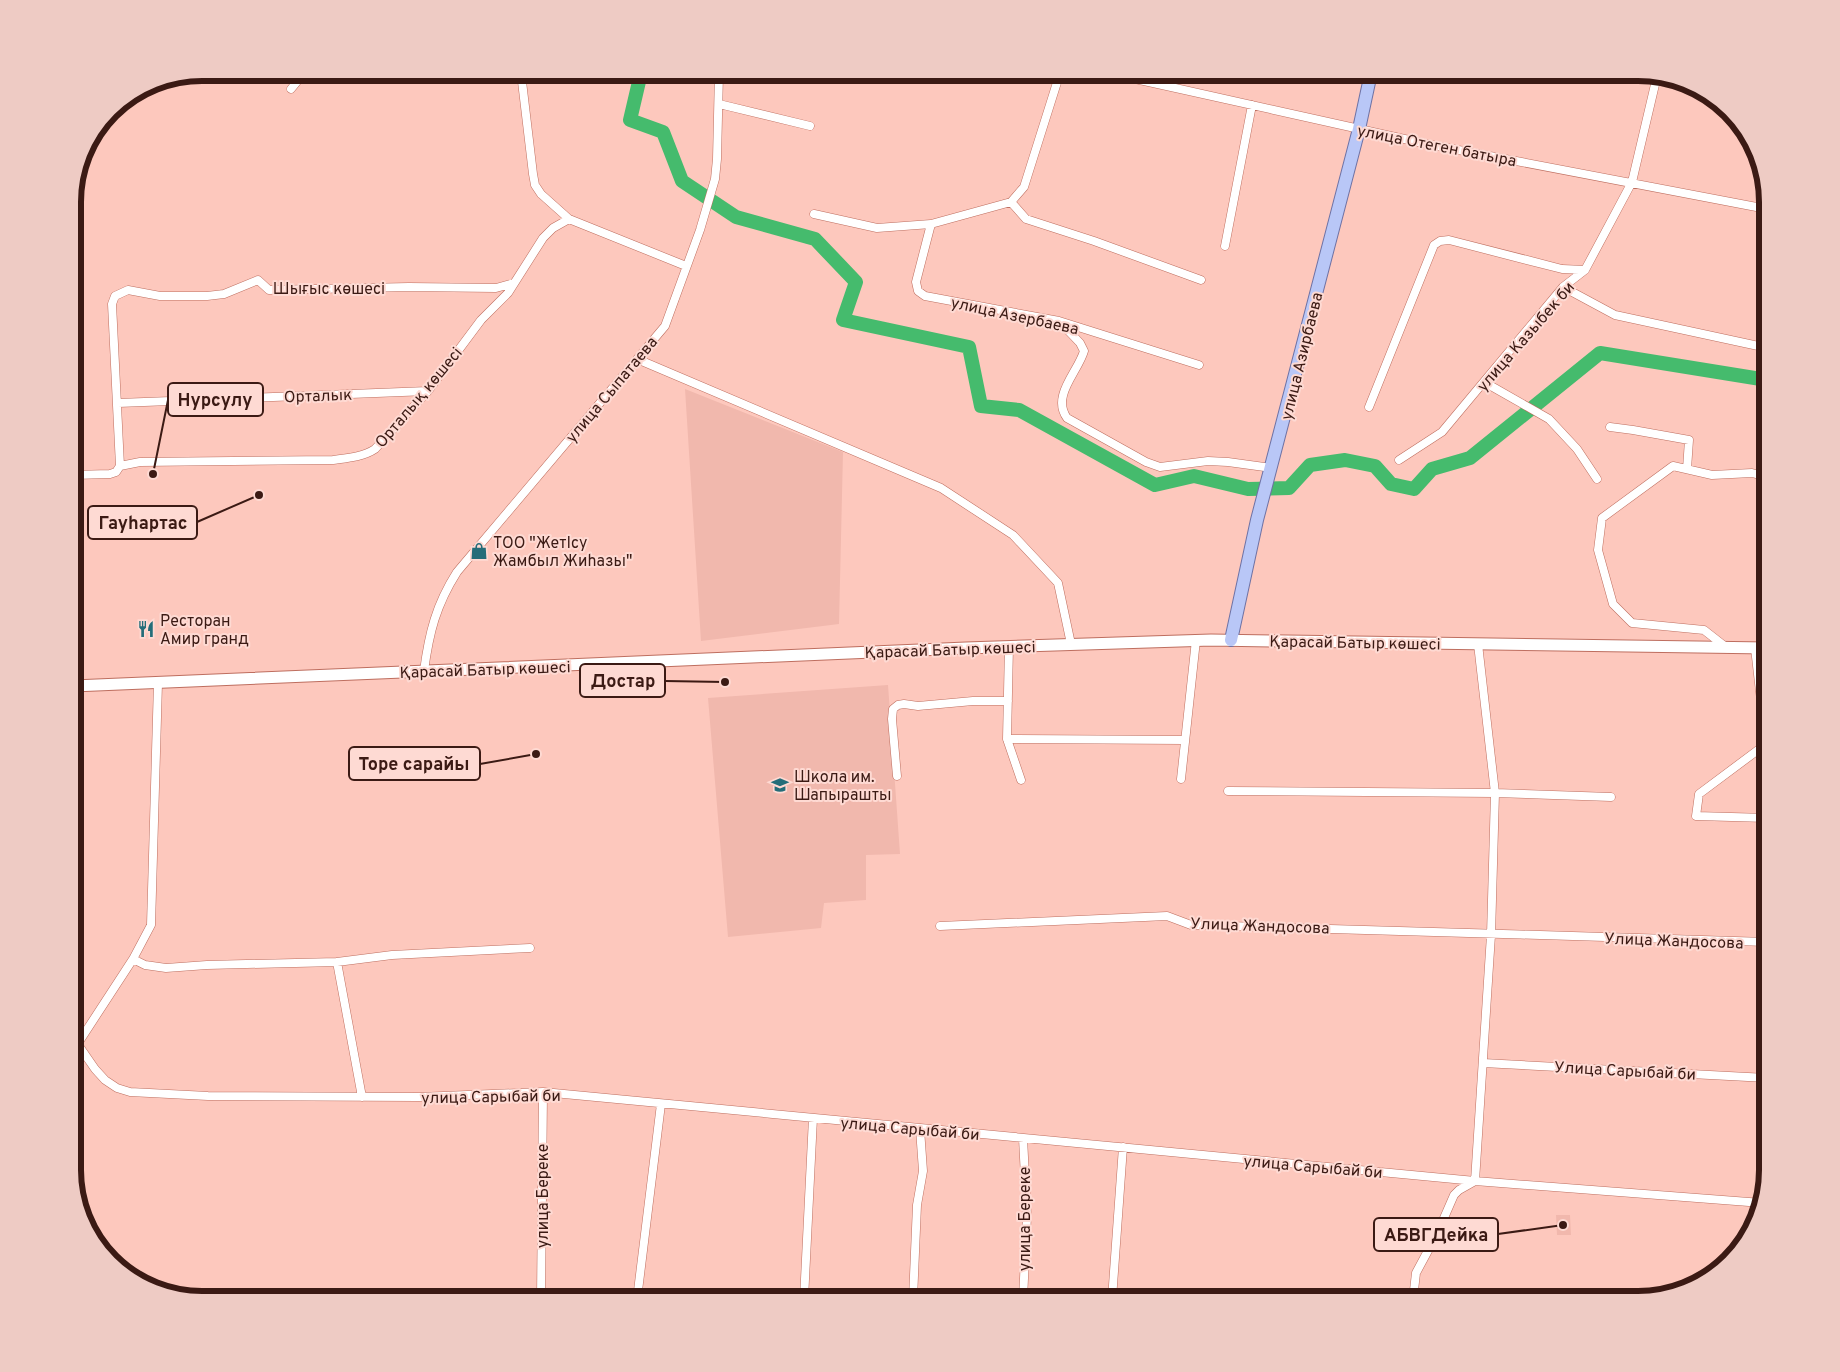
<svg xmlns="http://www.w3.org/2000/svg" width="1840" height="1372" font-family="Overpass,sans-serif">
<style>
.built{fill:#f1b8ad}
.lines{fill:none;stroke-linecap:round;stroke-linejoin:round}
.river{stroke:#45bb6d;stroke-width:14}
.street-casing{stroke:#be6e5f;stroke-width:9}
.secondary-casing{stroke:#be6e5f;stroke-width:13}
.primary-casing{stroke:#6e72a4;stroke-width:14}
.street{stroke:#fff;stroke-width:8}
.secondary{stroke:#fff;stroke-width:11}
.primary{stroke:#b9c7f7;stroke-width:12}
.labels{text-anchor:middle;stroke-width:4;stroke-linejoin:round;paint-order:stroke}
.street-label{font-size:16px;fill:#3b1a14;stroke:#fedad3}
.poi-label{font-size:16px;fill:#3b1a14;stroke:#fedad3;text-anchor:start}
.rim{fill:none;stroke:#3b1a14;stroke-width:6}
.leader{fill:none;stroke:#3b1a14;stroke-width:2}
.callout-dot{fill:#3b1a14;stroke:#fedad3;stroke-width:2}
.callout{fill:#fedad3;stroke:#3b1a14;stroke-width:2}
.callout-label{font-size:18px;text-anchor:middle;font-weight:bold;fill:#3b1a14}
</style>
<rect width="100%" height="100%" fill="#fdc8bd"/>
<path class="built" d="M685,389L843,452L839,624L701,641Z
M888,685L900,854L866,855V900L824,903L821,928L728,937L708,698Z
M1556,1215H1570L1571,1235H1557Z"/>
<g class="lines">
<path class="river" d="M641,73L630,120L663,132L682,181L736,217L815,239L856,282L843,320L969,347L981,406L1019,410L1155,485L1194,476L1248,489L1289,488L1310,465L1345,460L1375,466L1391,484L1414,489L1432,469L1470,458L1600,353L1767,380"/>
<g class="street-casing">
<path id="street" d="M521,73L533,174L535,185L541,194L569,219L686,266
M1060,73L1024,187L1011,202L931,224L916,282L918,291L925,296L1059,321L1199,365
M1108,73L1427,144L1767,209
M291,89L304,73
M719,104L810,126
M1011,202L1026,219L1094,241L1201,280
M814,214L877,228L931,224
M1225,246L1252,105
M1563,287L1615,315L1763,347
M1060,322L1080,343L1084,351C1078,372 1051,396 1067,418L1146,462L1160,467L1208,461L1228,462L1272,468
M637,359L941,488L1013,535L1058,583L1071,644
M1484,382L1549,419L1577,449L1597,479
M118,403L428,391
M1369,407L1434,245L1440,241L1449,240L1562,269L1585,270
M1610,427L1633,430L1689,440L1687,469
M1399,460L1442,432L1563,287L1585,270L1632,182L1657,76
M120,466L140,462L333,460C348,458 363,457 375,449L428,391L481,320L508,293L543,238L553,228L569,219
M73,475L110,474L116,472L120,466L112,304L115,296L128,290L160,296H207L224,294L258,280L269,290L409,287L496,288L514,283
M1009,646L1007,739L1021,780
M1727,648L1704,630L1632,623L1613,604L1598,550L1602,518L1673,466L1712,475L1752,473L1767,477
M1755,648L1766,744L1699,794L1696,816L1767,818
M424,671C429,633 436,605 457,572L665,326L700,230L715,179L717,159L719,73
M1007,739L1185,740
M897,776L892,719L893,709L898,705L904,704L918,706L973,701H1008
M1181,779L1196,640
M1228,791L1495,793L1611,797
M940,926L1167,916L1191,925C1383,929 1575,937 1767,942
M133,959L145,965L166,968L207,965L337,962L392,955L530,948
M337,962L362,1097
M77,1043L95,1069L105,1080L117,1088L130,1092L208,1096L419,1097L543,1092L1475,1181L1762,1203
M73,1051L133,959L151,925L158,683
M1483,1063L1767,1078
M1023,1138L1027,1216L1023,1299
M541,1299L543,1092
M637,1299L661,1104
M804,1299L813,1118
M913,1299L917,1205L923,1171L920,1129
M1112,1299L1123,1147
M1413,1299L1416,1273L1437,1234L1454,1195L1459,1190L1475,1181L1491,935L1495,793L1478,644"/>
</g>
<g class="secondary-casing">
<path id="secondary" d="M73,686L966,648L1211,640L1767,648"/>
</g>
<g class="primary-casing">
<path id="primary" d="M1231,640L1257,520L1359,129L1371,73"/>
</g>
<use href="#street" class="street"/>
<use href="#secondary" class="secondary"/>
<use href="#primary" class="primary"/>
</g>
<defs>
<g id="shop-bare" transform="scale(1.35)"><path d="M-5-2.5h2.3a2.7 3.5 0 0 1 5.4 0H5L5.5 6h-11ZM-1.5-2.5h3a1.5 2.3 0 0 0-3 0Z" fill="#256d79" stroke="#fedad3" stroke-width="2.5" paint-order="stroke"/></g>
<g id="restaurant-bare" transform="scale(1.35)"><path d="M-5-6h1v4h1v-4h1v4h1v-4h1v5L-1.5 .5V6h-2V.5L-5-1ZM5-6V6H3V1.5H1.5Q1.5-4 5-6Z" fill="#256d79" stroke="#fedad3" stroke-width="2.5" paint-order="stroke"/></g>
<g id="school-bare" transform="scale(1.35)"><path d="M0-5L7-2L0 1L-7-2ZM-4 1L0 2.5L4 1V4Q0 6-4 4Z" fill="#256d79" stroke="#fedad3" stroke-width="2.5" paint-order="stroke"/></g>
</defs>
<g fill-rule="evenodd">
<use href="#shop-bare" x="479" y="551"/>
<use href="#restaurant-bare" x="146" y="629"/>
<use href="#school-bare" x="780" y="785"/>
</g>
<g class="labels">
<g class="street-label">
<text transform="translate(1437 145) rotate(11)" y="6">улица Отеген батыра</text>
<text x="329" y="294">Шығыс көшесі</text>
<text transform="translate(1015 315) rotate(12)" y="6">улица Азербаева</text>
<text transform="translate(1525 336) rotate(-49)" y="6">улица Казыбек би</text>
<text transform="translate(1301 356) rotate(-76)" y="6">улица Азирбаева</text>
<text transform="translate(611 389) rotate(-50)" y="6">улица Сыпатаева</text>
<text transform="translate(318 395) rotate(-2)" y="6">Орталык</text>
<text transform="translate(418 397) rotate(-50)" y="6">Орталық көшесі</text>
<text transform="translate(1355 642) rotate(1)" y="6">Қарасай Батыр көшесі</text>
<text transform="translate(950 649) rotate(-2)" y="6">Қарасай Батыр көшесі</text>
<text transform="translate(485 669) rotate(-2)" y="6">Қарасай Батыр көшесі</text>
<text transform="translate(1260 925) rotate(2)" y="6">Улица Жандосова</text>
<text transform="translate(1674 940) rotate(2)" y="6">Улица Жандосова</text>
<text transform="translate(1625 1070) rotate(3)" y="6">Улица Сарыбай би</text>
<text transform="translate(491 1096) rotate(-1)" y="6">улица Сарыбай би</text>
<text transform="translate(910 1128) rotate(5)" y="6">улица Сарыбай би</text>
<text transform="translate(1313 1166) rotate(5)" y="6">улица Сарыбай би</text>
<text transform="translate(542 1196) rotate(-90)" y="6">улица Береке</text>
<text transform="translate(1024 1219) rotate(-90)" y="6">улица Береке</text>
</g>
<g class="poi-label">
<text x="493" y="548">ТОО "ЖетIсу<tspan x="493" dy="18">Жамбыл Жиhазы"</tspan></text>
<text x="160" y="626">Ресторан<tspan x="160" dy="18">Амир гранд</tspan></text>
<text x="794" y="782">Школа им.<tspan x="794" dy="18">Шапырашты</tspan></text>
</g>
</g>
<path d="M0 0H1840V1372H0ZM202 81H1638A121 121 0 0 1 1759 202V1170A121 121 0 0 1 1638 1291H202A121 121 0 0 1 81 1170V202A121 121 0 0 1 202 81Z" fill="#eecbc4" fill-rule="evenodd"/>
<path class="rim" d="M202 81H1638A121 121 0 0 1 1759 202V1170A121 121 0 0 1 1638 1291H202A121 121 0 0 1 81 1170V202A121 121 0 0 1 202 81Z"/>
<path class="leader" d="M153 474L168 400M259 495L197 522M725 682L665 681M536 754L480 764M1563 1225L1498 1234"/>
<g class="callout-dot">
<circle cx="153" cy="474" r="5"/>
<circle cx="259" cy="495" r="5"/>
<circle cx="725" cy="682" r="5"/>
<circle cx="536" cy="754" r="5"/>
<circle cx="1563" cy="1225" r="5"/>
</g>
<g class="callout">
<rect x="168" y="383" width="95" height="33" rx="5"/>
<rect x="88" y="506" width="109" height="33" rx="5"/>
<rect x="580" y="664" width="85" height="33" rx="5"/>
<rect x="349" y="747" width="131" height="33" rx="5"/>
<rect x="1374" y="1218" width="124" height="33" rx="5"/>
</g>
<g class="callout-label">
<text x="215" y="406">Нурсулу</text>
<text x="143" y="529">Гауhартас</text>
<text x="623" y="687">Достар</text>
<text x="414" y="770">Торе сарайы</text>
<text x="1436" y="1241">АБВГДейка</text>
</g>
</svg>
